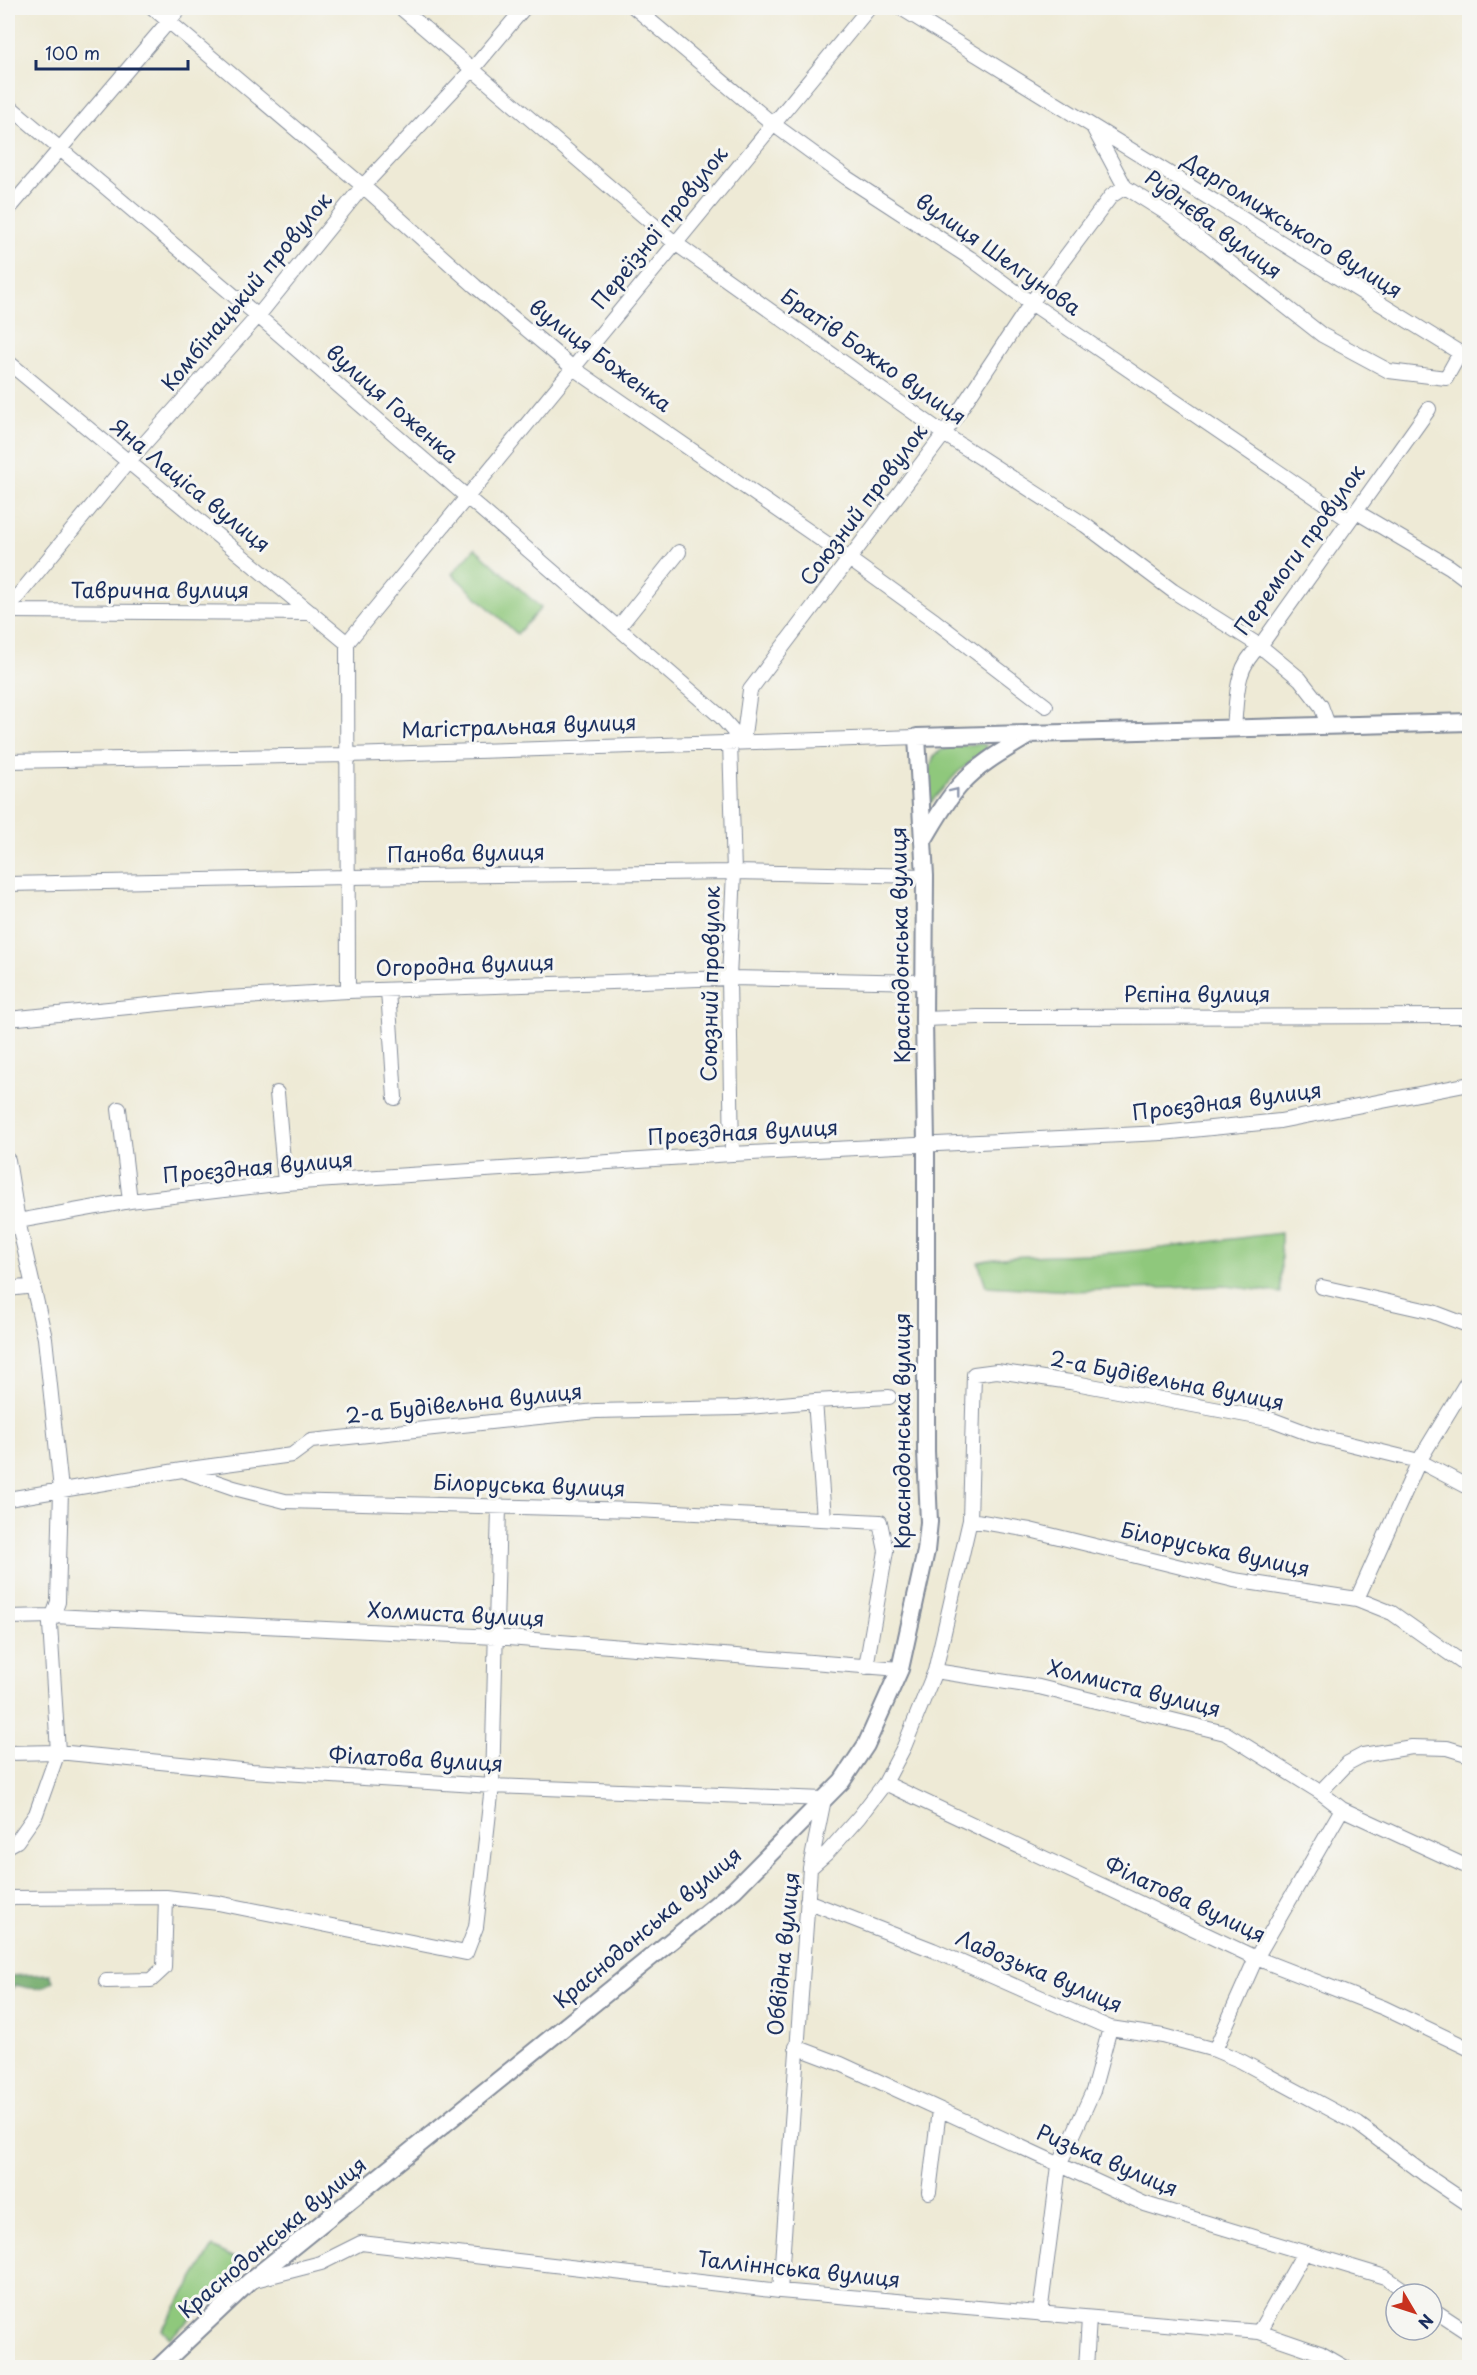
<svg xmlns="http://www.w3.org/2000/svg" width="1477" height="2375" font-family="'Playpen Sans',sans-serif">
<style>
.green{fill:#8fc87c;stroke:#557c6d;stroke-width:1.5}
.forest{fill:#73ac6c;stroke:#476e65;stroke-width:1.5}
.lines{fill:none;stroke-linecap:round;stroke-linejoin:round}
.minor-casing{stroke:#848c9a;stroke-width:16}
.major-casing{stroke:#848c9a;stroke-width:20}
.minor{stroke:#fff;stroke-width:14}
.major{stroke:#fff;stroke-width:16}
.oneway{stroke:#8d97ae}
.labels{text-anchor:middle;stroke-width:6;stroke-linejoin:round;paint-order:stroke}
.street-label{font-size:21px;fill:#1b2f5e;stroke:#f6f6f2}
</style>
<rect width="100%" height="100%" fill="#f6f6f2"/>
<filter id="ink" filterUnits="userSpaceOnUse"><feTurbulence type="fractalNoise" baseFrequency=".0167" numOctaves="2"/><feDisplacementMap in="SourceGraphic" scale="12" xChannelSelector="R" yChannelSelector="G"/><feConvolveMatrix kernelMatrix="1 2 1 2 8 2 1 2 1" color-interpolation-filters="sRGB"/></filter>
<filter id="wash" filterUnits="userSpaceOnUse"><feTurbulence type="fractalNoise" baseFrequency=".008" numOctaves="4" result="noise"/><feDisplacementMap in="SourceGraphic" scale="24" xChannelSelector="R" yChannelSelector="G"/><feGaussianBlur stdDeviation="1.35" result="paint"/><feColorMatrix in="noise" values="0 0 0 0 0 0 0 0 0 0 0 0 0 0 0 0 0 1.4 0 .05"/><feComposite in="paint" operator="in"/></filter>
<g filter="url(#wash)">
<rect width="100%" height="100%" fill="#eeead6"/>
<path class="green" d="M475,548L541,608L517,634L452,574Z
M980,744L986,745V749L957,773L929,804C930,753 926,747 980,744Z
M1281,1233V1293L1226,1286L1072,1291L986,1286L978,1262C1021,1253 1067,1256 1111,1253C1168,1249 1224,1239 1281,1233Z
M213,2247L243,2263L242,2270L170,2338L162,2330Z"/>
<path class="forest" d="M50,1974L53,1981C39,1992 32,1989 16,1985L8,1992V1976Z"/>
</g>
<g filter="url(#ink)">
<g class="lines">
<g class="minor-casing">
<path id="minor" d="M153,8L363,186L475,286L573,368L849,559L935,621L1046,706
M401,8L675,243L944,434L1085,525L1173,591L1260,646L1300,679L1321,706L1328,725
M635,8L773,124L847,178L970,258L1031,303L1349,520
M901,8L1470,359
M8,105L258,316L721,717L743,742
M1094,129L1125,187L1168,214L1322,335L1389,371L1446,378L1460,353
M8,210L180,8
M8,362L347,643
M1355,511L1450,567L1470,582
M8,608L128,462L258,316L363,186L472,70L524,8
M8,611L312,613
M618,628L679,552
M347,643L869,8
M347,643L348,991
M1234,728C1237,696 1235,667 1260,646L1429,409
M730,742L734,872L729,978L732,1154
M743,742L750,690L944,434L1031,303L1111,196L1125,187
M8,761L348,755L917,737
M8,884L349,877L734,872L925,876
M388,990L395,1098
M8,1019L209,999L348,991L729,978L924,982
M924,1019L978,1017L1470,1016
M277,1093L285,1183
M119,1109L130,1201
M8,1160L18,1221L45,1338L61,1490L58,1602L50,1624L58,1752L36,1814L17,1841L8,1846
M18,1221L130,1201L285,1183L732,1154L1162,1133L1280,1121L1470,1084
M1322,1287L1433,1312L1470,1326
M8,1289L34,1286
M815,1401L889,1397
M185,1471L234,1488L285,1501L636,1510L880,1522L886,1551L866,1667
M8,1499L182,1470L292,1455L311,1441L596,1411L738,1408L815,1401L824,1518
M970,1520L1030,1530L1234,1580L1357,1599L1392,1613L1470,1668
M1357,1599L1419,1461L1470,1377
M8,1617L53,1616L496,1637L900,1669
M935,1671L1039,1687L1225,1733L1320,1792L1342,1809L1470,1868
M8,1753L58,1752L252,1771L492,1786L824,1799L810,1868
M885,1783L1256,1958L1384,2008L1470,2049
M1320,1792L1348,1763L1363,1755L1412,1747L1447,1748L1470,1755
M8,1898L166,1897L218,1903L466,1953L476,1927L492,1786L499,1507
M807,1901L933,1950L1110,2028L1163,2036L1215,2050L1241,2061L1358,2124L1427,2176L1470,2205
M106,1981L151,1980L164,1968L166,1897
M796,2047L841,2064L1145,2204L1385,2277L1410,2294
M1215,2050L1256,1958L1342,1809
M929,2192L939,2110
M251,2281L321,2263L361,2243L780,2291L1259,2332L1320,2353L1346,2368
M780,2291L810,1868L828,1852L859,1817L885,1783L904,1747L935,1671L970,1520L974,1374L997,1371L1070,1382L1273,1420L1313,1435L1419,1461L1470,1488
M1432,2309L1470,2334
M1040,2314L1059,2166L1093,2091L1110,2028
M1259,2332L1304,2253
M1086,2368L1089,2318"/>
</g>
<g class="major-casing">
<path id="major" d="M923,841C935,821 946,800 962,783C981,762 1007,749 1031,734
M158,2368L249,2282L734,1890L842,1781L866,1745L900,1669L926,1551L929,1522L926,1451V1145L924,1019L925,876L917,737L1470,722"/>
</g>
<use href="#minor" class="minor"/>
<use href="#major" class="major"/>
</g>
<defs><path id="oneway-chevron" d="M-2-3.5L2.5 0L-2 3.5" fill="none" stroke-width="1.6" stroke-linecap="round" stroke-linejoin="round" transform="scale(1.5)"/></defs>
<use class="oneway" href="#oneway-chevron" transform="translate(955 792) rotate(-52)"/>
</g>
<g class="labels">
<g class="street-label">
<text transform="translate(1213 225) rotate(37)" y="7">Руднєва вулиця</text>
<text transform="translate(1292 226) rotate(32)" y="7">Даргомижського вулиця</text>
<text transform="translate(660 228) rotate(-51)" y="7">Переїзної провулок</text>
<text transform="translate(998 255) rotate(35)" y="7">вулиця Шелгунова</text>
<text transform="translate(247 292) rotate(-50)" y="7">Комбінацький провулок</text>
<text transform="translate(600 356) rotate(37)" y="7">вулиця Боженка</text>
<text transform="translate(873 357) rotate(35)" y="7">Братів Божко вулиця</text>
<text transform="translate(392 404) rotate(41)" y="7">вулиця Гоженка</text>
<text transform="translate(190 486) rotate(39)" y="7">Яна Лаціса вулиця</text>
<text transform="translate(864 505) rotate(-53)" y="7">Союзний провулок</text>
<text transform="translate(1300 550) rotate(-54)" y="7">Перемоги провулок</text>
<text x="160" y="598">Таврична вулиця</text>
<text transform="translate(519 727) rotate(-2)" y="7">Магістральная вулиця</text>
<text transform="translate(466 854) rotate(-1)" y="7">Панова вулиця</text>
<text transform="translate(901 945) rotate(-91)" y="7">Краснодонська вулиця</text>
<text transform="translate(465 966) rotate(-2)" y="7">Огородна вулиця</text>
<text transform="translate(711 984) rotate(-89)" y="7">Союзний провулок</text>
<text x="1197" y="1002">Рєпіна вулиця</text>
<text transform="translate(1227 1102) rotate(-7)" y="7">Проєздная вулиця</text>
<text transform="translate(743 1133) rotate(-3)" y="7">Проєздная вулиця</text>
<text transform="translate(258 1168) rotate(-5)" y="7">Проєздная вулиця</text>
<text transform="translate(1167 1381) rotate(11)" y="7">2-а Будівельна вулиця</text>
<text transform="translate(464 1404) rotate(-6)" y="7">2-а Будівельна вулиця</text>
<text transform="translate(903 1431) rotate(-90)" y="7">Краснодонська вулиця</text>
<text transform="translate(529 1486) rotate(2)" y="7">Білоруська вулиця</text>
<text transform="translate(1215 1550) rotate(12)" y="7">Білоруська вулиця</text>
<text transform="translate(456 1615) rotate(3)" y="7">Холмиста вулиця</text>
<text transform="translate(1134 1689) rotate(14)" y="7">Холмиста вулиця</text>
<text transform="translate(416 1760) rotate(3)" y="7">Філатова вулиця</text>
<text transform="translate(1185 1900) rotate(25)" y="7">Філатова вулиця</text>
<text transform="translate(648 1928) rotate(-40)" y="7">Краснодонська вулиця</text>
<text transform="translate(784 1954) rotate(-84)" y="7">Обвідна вулиця</text>
<text transform="translate(1039 1972) rotate(23)" y="7">Ладозька вулиця</text>
<text transform="translate(1107 2161) rotate(23)" y="7">Ризька вулиця</text>
<text transform="translate(273 2238) rotate(-40)" y="7">Краснодонська вулиця</text>
<text transform="translate(799 2270) rotate(6)" y="7">Талліннська вулиця</text>
</g>
</g>
<rect width="1477" height="2375" fill="none" stroke="#f6f6f2" stroke-width="30"/>
<g transform="translate(1414 2312) rotate(129)"><circle r="28" fill="#f6f6f2" stroke="#9ea6b7" stroke-width="1.5"/>
<path d="M0-4.5L10 22L0 15L-10 22Z" fill="#c8321e"/>
<text y="-9" font-size="16" font-weight="bold" text-anchor="middle" fill="#1b2f5e">N</text>
</g>
<path d="M36 60v9h152v-9" fill="none" stroke="#1b2f5e" stroke-width="3"/>
<text x="45" y="60" font-size="18" fill="#1b2f5e" stroke="#f6f6f2" stroke-width="4.5" paint-order="stroke">100 m</text>
</svg>
